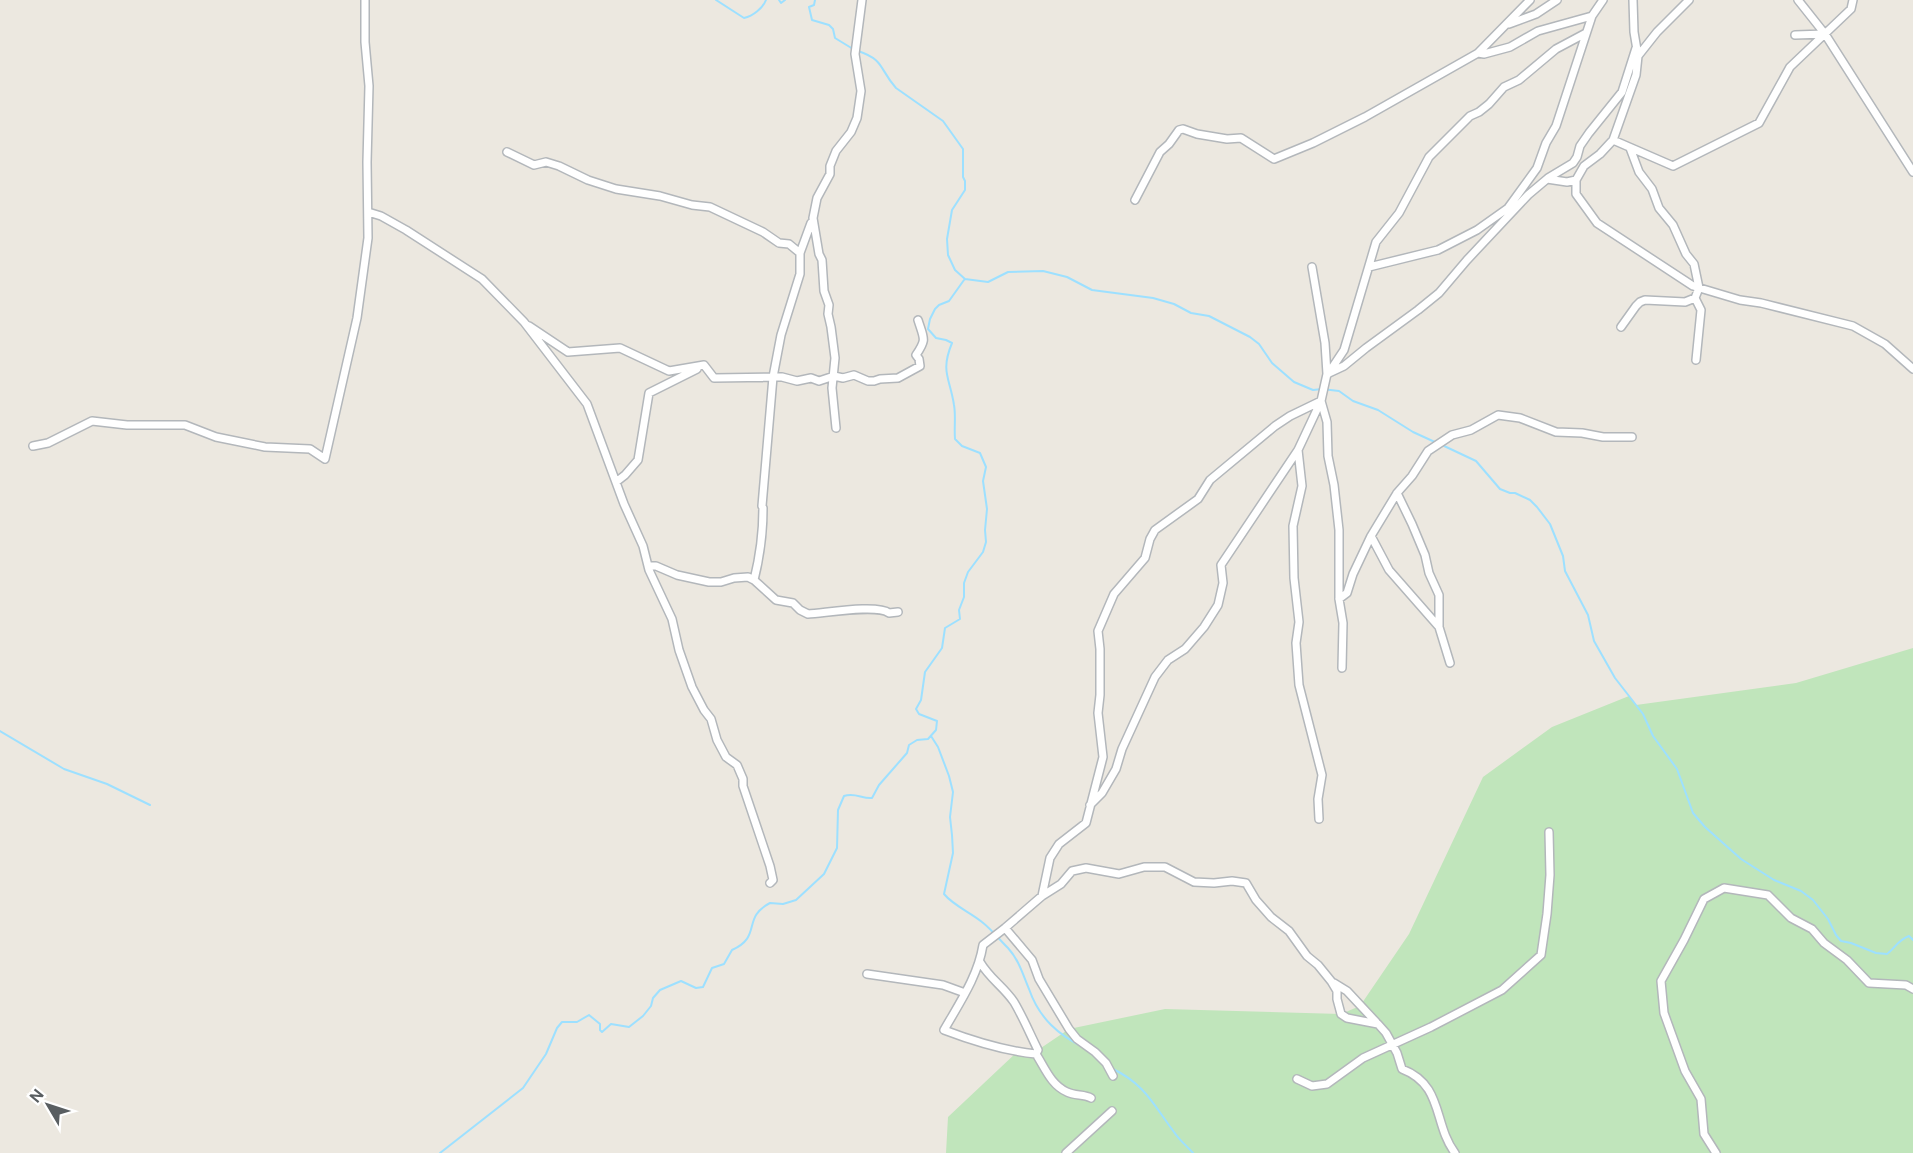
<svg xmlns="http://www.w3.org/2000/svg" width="1913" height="1153" font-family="'DM Sans',sans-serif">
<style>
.green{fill:#c0e5bb}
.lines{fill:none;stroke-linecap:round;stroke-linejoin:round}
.stream{stroke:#9de0ff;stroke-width:2}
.street-casing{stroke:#b3b7bb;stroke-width:10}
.street{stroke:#fff;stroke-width:7}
</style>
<rect width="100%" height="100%" fill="#ece8e0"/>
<path class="green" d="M1913,648V1153H946L948,1117L1017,1052L1038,1050L1069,1029L1165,1009L1341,1014L1360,1006L1409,934L1483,777L1552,727L1629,696L1636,705L1796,683Z"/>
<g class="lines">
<path class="stream" d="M716,0L744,18C753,16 763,8 766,0
M779,0L781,3L785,0
M815,0L814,5L809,7L812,20L829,25L833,29L835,38L853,49
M858,51C885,60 879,69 896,88L943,121L963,149V177L965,181V190L952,210L947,239L948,255L955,270L965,279L988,282L1008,272L1043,271L1067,277L1092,290L1153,298L1174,304L1191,313L1209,316L1250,337L1259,344L1272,363L1294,382L1313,390L1322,389L1339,391L1353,401L1378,410L1413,432L1437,443
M1442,445L1476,461L1500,489L1510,493H1515L1530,500L1537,507L1550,524L1563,556L1565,571L1588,615L1594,641L1615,678L1643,714L1653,736L1677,769L1693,813L1705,827L1741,859L1774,880L1801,891L1813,900L1828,919L1836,935L1841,941L1851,943L1876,953L1887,954C1895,948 1898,940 1909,936L1913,940
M0,731L64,769L107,784L150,805
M931,736L938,747L949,776L953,792L950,817L952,835L953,853L944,894C954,906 970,912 982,922C991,929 999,939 1008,948C1019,960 1023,975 1029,989C1039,1018 1058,1035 1085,1048
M1111,1068C1145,1084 1153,1104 1174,1132C1179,1140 1187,1146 1193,1153
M440,1153L523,1088L546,1054L557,1028L562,1022H577L589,1015L600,1024V1030L602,1032L611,1024L629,1027L643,1016L651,1006L653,998L660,990L681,981L696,988L703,987L712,968L724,964L732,950C763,936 741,918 770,903L783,904L796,900L824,874L837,848L838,810L844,796C855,792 862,799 872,798L879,785L907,753L909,745L917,740L928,739L936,730L937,721L919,714L916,709L921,700L925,672L942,648L945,628L960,619L959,610L964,597V583L968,572L983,552L986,542L985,530L987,509L983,481L986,467L980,453L962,446L955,439C954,427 956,416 954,405C950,378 940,372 952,343L946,340L936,338L928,329L930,319L935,309L939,305L949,301L964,280"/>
<g class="street-casing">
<path id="street" d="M1633,0L1634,32L1638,56L1636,75L1613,140L1600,154L1584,166L1576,180V194L1597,223L1693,286L1740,300L1761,303L1853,326L1885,344L1913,369
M1798,0L1825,34L1913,172
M1509,24L1536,14L1557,0
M1795,35L1825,34
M1478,53L1484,54L1510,47L1538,31L1592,16
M1638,56L1657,32L1689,0
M1613,140L1673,166L1759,123L1790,67L1851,9L1853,0
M507,152L534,165L546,162L559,166L588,180L616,189L660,196L692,205L710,207L763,232L779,243L789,244L800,253
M1548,178L1573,163L1577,157L1580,146L1589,133L1622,92L1636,48
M1135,200L1160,152L1169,144L1179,130L1183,129L1197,134L1227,139L1241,138L1274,159L1313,143L1365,117L1478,53L1530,0
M368,212L381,216L406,230L482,279L524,322L587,404L624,504L643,546L649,570L672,619L679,650L692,687L704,710L711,719L717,740L726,757L737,765L743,779V786L770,866L773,880L770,883
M1369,267L1438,250L1477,230L1508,208L1537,168L1546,143L1556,126L1592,16L1603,0
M1695,298L1701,310L1696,360
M529,326L568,352L620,348L669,371L704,365L714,378L773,377L781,335L800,274V253L811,223
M1621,327L1636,306L1640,302L1645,300L1685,302L1695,298L1699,288L1694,264L1686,254L1673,225L1659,208L1652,189L1639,172L1630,148
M1329,373L1344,366L1366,348L1418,310L1439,293L1467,260L1528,195L1547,179L1567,182L1576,180
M1328,374L1344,350L1376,242L1399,213L1429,157L1470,116L1479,112L1489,104L1504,87L1519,80L1556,49L1586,33
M1321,401L1327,422L1328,456L1334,485L1339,530V599L1343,623L1342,668
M836,428L832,388L835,358L831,327L828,314L829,305L824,291L822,260L819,254L813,218L817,198L830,174V166L836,151L851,132L857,118L861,91L855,54L862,0
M33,446L48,443L92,421L127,425H185L216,437L265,447L310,449L325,459L357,318L368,238L367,162L369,86L365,42V0
M1298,450L1302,486L1293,526L1294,578L1299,622L1296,643L1299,685L1322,775L1318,799L1319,819
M616,482L625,475L638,460L649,393L697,369
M1397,493L1412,524L1425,555L1429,573L1439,595V627
M1371,536L1389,570L1439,627L1450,663
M648,566H656L677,575L709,582H721L734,578L748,577L754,580L776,600L793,603L800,610L808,614C826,613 877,604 889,613L898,612
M754,580C760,556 763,533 763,508L762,506L773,377H782L797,381L811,378L819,381L834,376L843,378L854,375L868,381H874L880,379L898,378L920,366L919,359L916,355C927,339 924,339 918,320
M1339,599L1347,593L1353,574L1371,536L1397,493L1412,476L1428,451L1452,435L1471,430L1498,415L1520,418L1556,432L1582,433L1603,437H1632
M1090,805L1102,793L1116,769L1122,749L1155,677L1168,660L1185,649L1204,627L1218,605L1223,583L1221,565L1298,450L1321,401L1327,374L1325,343L1312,267
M1042,896L1050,858L1059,844L1086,823L1103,757L1098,713L1100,695V649L1098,631L1114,594L1145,558L1150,539L1155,530L1198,499L1210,480L1275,426L1290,416L1321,401
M1005,928L1032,960L1039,979L1069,1029L1077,1039L1095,1052L1106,1063L1113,1076
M980,962C990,979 1003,986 1014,1002C1023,1017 1030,1034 1038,1050L1036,1054
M867,974L943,985L965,993
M1334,983L1347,991L1376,1022
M1297,1079L1312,1086L1327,1084L1363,1058L1431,1027L1502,990L1541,955L1547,914L1550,875L1549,832
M1091,1098C1084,1094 1075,1096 1067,1092C1051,1085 1045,1068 1036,1054C1005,1051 973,1041 944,1030C960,1002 978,976 983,945L1005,928L1042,896L1061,884L1072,871L1086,868L1119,874L1144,867H1165L1194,882L1214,883L1232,881L1246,883L1256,900L1271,917L1289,931L1307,956L1318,965L1331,981L1337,991V999L1341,1014L1347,1018L1378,1024L1386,1033L1397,1053L1402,1069C1444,1085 1433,1124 1455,1153
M1066,1153L1112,1111
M1716,1153L1704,1134L1701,1099L1685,1071L1664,1013L1661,981L1684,940L1704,899L1724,888L1768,895L1791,918L1812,929L1824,943L1847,960L1869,983L1906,985L1913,989"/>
</g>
<use href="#street" class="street"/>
</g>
<g transform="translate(48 1105) rotate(309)" stroke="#ffffff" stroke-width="4.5" paint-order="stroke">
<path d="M0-4.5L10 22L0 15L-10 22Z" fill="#595e61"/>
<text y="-9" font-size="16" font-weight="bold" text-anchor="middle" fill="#595e61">N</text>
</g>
</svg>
